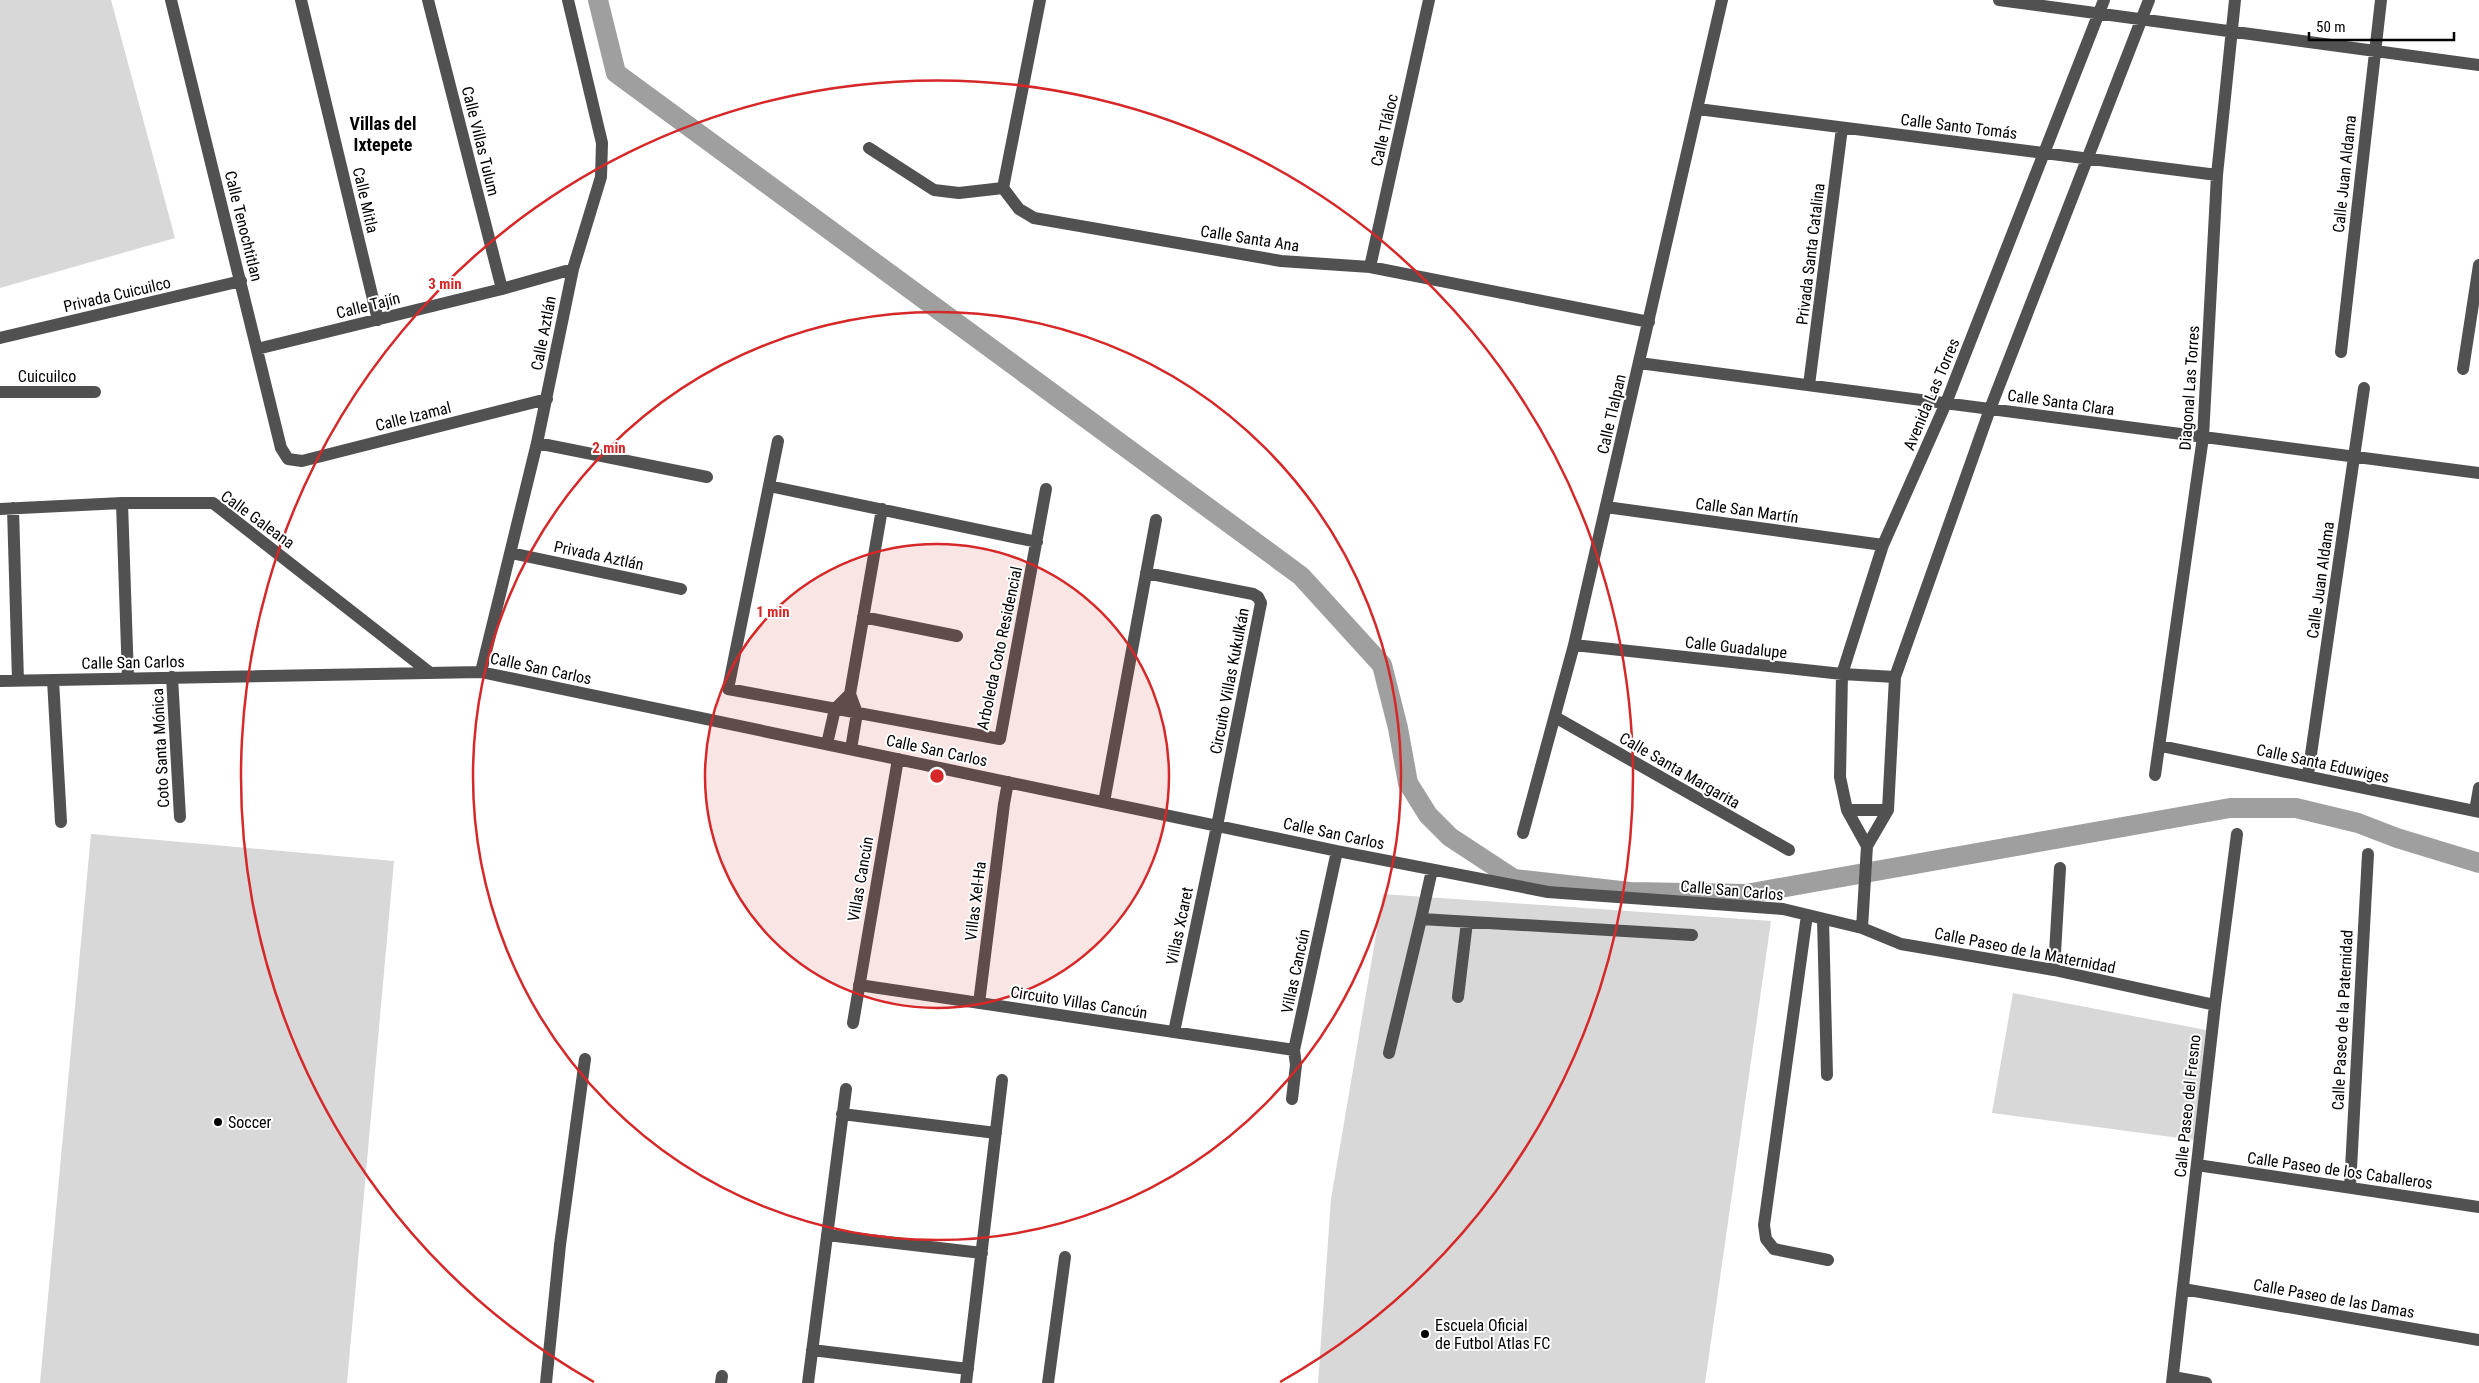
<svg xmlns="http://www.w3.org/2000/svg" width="2479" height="1383" font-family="'Roboto Condensed',sans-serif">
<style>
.green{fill:#d8d8d8}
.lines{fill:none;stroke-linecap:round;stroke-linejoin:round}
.canal{stroke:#9f9f9f;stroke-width:20}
.minor{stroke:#515151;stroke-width:12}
.ring{fill:none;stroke:#d62828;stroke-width:2.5}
.poi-dot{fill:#000;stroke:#fff;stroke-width:2}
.labels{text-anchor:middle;stroke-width:4;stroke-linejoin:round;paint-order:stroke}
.street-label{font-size:16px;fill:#000;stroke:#fff}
.poi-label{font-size:16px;fill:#000;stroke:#fff;text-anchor:start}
.neighbourhood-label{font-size:18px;font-weight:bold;fill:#000;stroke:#fff}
.centre{fill:#d62828;stroke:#fff;stroke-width:2.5}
.ring-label{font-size:15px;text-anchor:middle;font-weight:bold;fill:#d62828;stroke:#fff;stroke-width:4;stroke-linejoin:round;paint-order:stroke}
</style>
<rect width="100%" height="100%" fill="#fff"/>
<path class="green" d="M0,0H111L175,238L0,288Z
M91,834L394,861L347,1383H40Z
M1383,894L1771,921L1705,1383H1318L1331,1199Z
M2013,993L2206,1030L2194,1140L1992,1113Z"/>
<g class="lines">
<path class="canal" d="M598,0L616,73L1301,576L1382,665L1398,728L1408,783L1428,815L1450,837L1514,879L1630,892L1746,894L2230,808H2296L2358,823L2397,838L2479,863"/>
<path class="minor" d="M171,0L281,448L288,459L302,461L547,399
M301,0L378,320
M428,0L502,289
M1999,0L2479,65
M2149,0L1990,409L1895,677L1888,810L1867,846L1862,928L1901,944L2054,970L2215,1005
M1698,109L2217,175
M869,148L934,190L959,193L1003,188L1019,209L1034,218L1281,261L1370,267L1649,322
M1003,188L1040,0
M1370,267L1429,0
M0,338L241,281
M257,349L502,289L573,269
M2341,352L2381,0
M1639,363L2479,473
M2463,369L2479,265
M1809,385L1842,128
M0,392H95
M778,441L728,689L1000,739L1046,489
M537,443L707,477
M769,486L1037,542
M122,503L128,678
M1606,507L1883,545
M13,508L18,681
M0,509L122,503H213L429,672
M511,553L681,589
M1146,573L1253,594L1258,597L1261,603L1217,826L1174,1032
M863,617L957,636
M1574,645L1842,674L1895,677
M481,672L537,443L573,269L601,177L602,143L568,0
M172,677L180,817
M53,680L61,822
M0,681L481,672L1337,851L1548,892L1783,909L1862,928
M1555,717L1789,850
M827,744L835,709L850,694
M2161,746L2479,812
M851,749L857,713L850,694L882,509
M2155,775L2203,437L2217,175L2235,0
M2308,775L2364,388
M1104,802L1156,520
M1847,810H1888
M2475,811L2479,788
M1523,833L1574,645L1722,0
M1867,846L1847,810L1840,777L1842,674L1883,545L1946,403L2104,0
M1807,915L1764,1225L1766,1239L1774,1249L1828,1260
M1421,919L1432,870
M1823,919L1827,1075
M2054,970L2060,868
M859,985L1294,1050
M1458,997L1467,922
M979,1003L1004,804L1008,782
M853,1023L898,759
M1389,1053L1421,919L1692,935
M1292,1099L1296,1065L1294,1050L1337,851
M842,1114L996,1133
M2197,1165L2479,1207
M2350,1187L2368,854
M827,1235L982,1253
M2183,1289L2479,1340
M812,1350L968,1369
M2173,1377L2206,1383
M546,1383L560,1245L585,1059
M721,1383L722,1376
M808,1383L846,1089
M966,1383L1002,1080
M1048,1383L1065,1257
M2172,1383L2215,1005L2237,834"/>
</g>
<circle cx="937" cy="776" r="232" fill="#d62828" fill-opacity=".12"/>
<g class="ring">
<circle cx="937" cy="776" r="232"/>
<circle cx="937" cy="776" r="464"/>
<path d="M594 1382A696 696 0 1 1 1280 1382"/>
</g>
<g class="poi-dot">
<circle cx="218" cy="1122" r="5"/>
<circle cx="1425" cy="1334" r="5"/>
</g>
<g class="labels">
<g class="street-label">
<text transform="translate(1959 126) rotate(7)" y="6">Calle Santo Tomás</text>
<text transform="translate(1384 130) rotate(-77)" y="6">Calle Tláloc</text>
<text transform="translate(481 141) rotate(76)" y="6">Calle Villas Tulum</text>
<text transform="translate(2344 174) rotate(-84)" y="6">Calle Juan Aldama</text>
<text transform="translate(366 200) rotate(77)" y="6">Calle Mitla</text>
<text transform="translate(244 226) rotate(76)" y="6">Calle Tenochtitlan</text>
<text transform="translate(1250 238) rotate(9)" y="6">Calle Santa Ana</text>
<text transform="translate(1810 254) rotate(-83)" y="6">Privada Santa Catalina</text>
<text transform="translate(117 294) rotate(-13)" y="6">Privada Cuicuilco</text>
<text transform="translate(368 305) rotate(-14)" y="6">Calle Tajín</text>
<text transform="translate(543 333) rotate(-79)" y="6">Calle Aztlán</text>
<text x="47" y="382">Cuicuilco</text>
<text transform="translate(2189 388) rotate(-86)" y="6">Diagonal Las Torres</text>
<text transform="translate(1931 394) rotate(-67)" y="6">Avenida Las Torres</text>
<text transform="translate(2061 402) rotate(8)" y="6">Calle Santa Clara</text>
<text transform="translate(1611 414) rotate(-77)" y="6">Calle Tlalpan</text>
<text transform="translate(413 416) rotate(-14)" y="6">Calle Izamal</text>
<text transform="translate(1747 510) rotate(8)" y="6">Calle San Martín</text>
<text transform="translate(258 519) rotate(36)" y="6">Calle Galeana</text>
<text transform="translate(599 555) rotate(12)" y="6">Privada Aztlán</text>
<text transform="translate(2320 580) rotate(-82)" y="6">Calle Juan Aldama</text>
<text transform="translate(1736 647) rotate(6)" y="6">Calle Guadalupe</text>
<text transform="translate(999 648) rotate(-78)" y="6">Arboleda Coto Residencial</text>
<text transform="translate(133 662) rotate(-1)" y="6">Calle San Carlos</text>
<text transform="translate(541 668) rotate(12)" y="6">Calle San Carlos</text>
<text transform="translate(1229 681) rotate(-79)" y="6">Circuito Villas Kukulkán</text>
<text transform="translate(160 748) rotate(-93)" y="6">Coto Santa Mónica</text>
<text transform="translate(937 750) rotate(12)" y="6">Calle San Carlos</text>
<text transform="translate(2323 763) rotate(12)" y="6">Calle Santa Eduwiges</text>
<text transform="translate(1680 770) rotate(30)" y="6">Calle Santa Margarita</text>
<text transform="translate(1334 833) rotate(12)" y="6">Calle San Carlos</text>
<text transform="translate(860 879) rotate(-80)" y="6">Villas Cancún</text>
<text transform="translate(1732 890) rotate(5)" y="6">Calle San Carlos</text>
<text transform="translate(975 901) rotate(-83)" y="6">Villas Xel-Ha</text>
<text transform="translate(1179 926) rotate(-78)" y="6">Villas Xcaret</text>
<text transform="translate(2025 950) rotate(11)" y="6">Calle Paseo de la Maternidad</text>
<text transform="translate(1295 971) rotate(-78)" y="6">Villas Cancún</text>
<text transform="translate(1079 1002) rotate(9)" y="6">Circuito Villas Cancún</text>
<text transform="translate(2342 1020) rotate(-87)" y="6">Calle Paseo de la Paternidad</text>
<text transform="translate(2187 1106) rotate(-84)" y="6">Calle Paseo del Fresno</text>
<text transform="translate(2340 1170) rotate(8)" y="6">Calle Paseo de los Caballeros</text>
<text transform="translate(2334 1298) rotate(10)" y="6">Calle Paseo de las Damas</text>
</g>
<g class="poi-label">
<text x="228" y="1128">Soccer</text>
<text x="1435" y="1331">Escuela Oficial<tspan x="1435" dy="18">de Futbol Atlas FC</tspan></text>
</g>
<g class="neighbourhood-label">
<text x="383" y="130">Villas del<tspan x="383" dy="21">Ixtepete</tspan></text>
</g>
</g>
<circle cx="937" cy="776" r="8" class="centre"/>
<g class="ring-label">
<text x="445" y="289">3 min</text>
<text x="609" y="453">2 min</text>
<text x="773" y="617">1 min</text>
</g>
<path d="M2309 32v8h145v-8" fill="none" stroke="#000000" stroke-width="2.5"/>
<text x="2316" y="32" font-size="15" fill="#000000" stroke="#ffffff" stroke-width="4" paint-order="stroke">50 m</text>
</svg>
